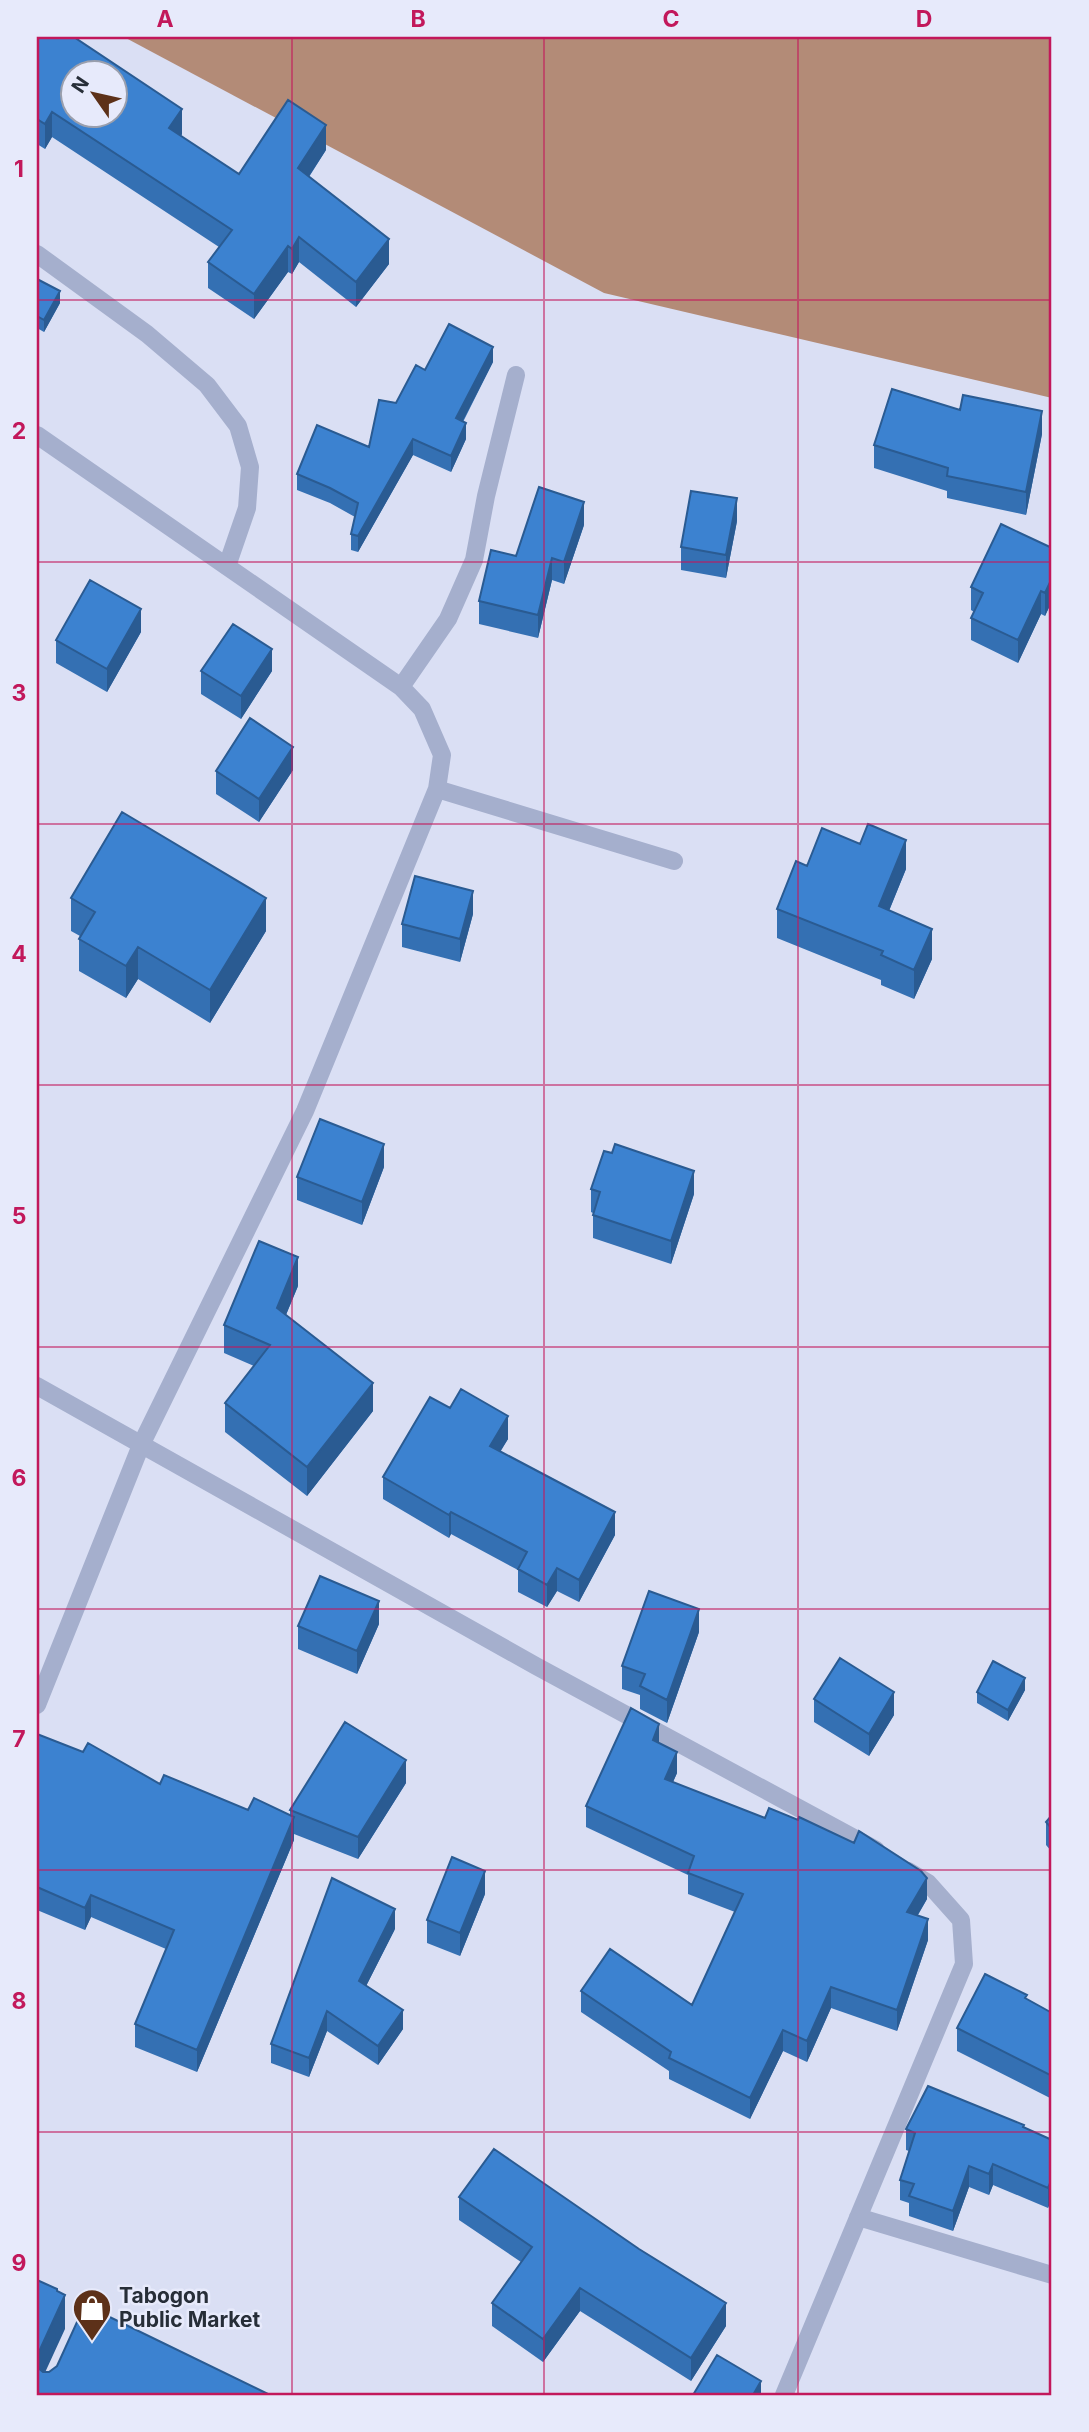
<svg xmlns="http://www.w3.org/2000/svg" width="1089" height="2432" font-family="Inter,sans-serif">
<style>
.water{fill:#b38b77}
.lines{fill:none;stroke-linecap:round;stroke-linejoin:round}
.lane{stroke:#a5afcd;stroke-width:18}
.street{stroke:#a5afcd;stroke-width:18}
.wall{fill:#3470b3}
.shaded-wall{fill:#2a5b92}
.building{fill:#3c82d0;stroke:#2a5b92;stroke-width:2;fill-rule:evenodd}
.grid{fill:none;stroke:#c2185b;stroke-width:2;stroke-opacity:0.55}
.labels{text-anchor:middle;stroke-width:5;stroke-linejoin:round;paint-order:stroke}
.poi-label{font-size:21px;font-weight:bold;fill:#272e38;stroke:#e7eafb;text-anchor:start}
.neatline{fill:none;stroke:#c2185b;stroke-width:2.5}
.grid-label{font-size:23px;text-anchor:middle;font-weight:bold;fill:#c2185b}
</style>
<rect width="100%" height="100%" fill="#dadff4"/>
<path class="water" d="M124,37H1052V398L604,293Z"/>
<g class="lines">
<path class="lane" d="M37,254L147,334L207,385L238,426L250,467L247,508L227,566"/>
<path class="street" d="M37,435L401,687L422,709L442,755L437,789L305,1111L141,1445L37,1705
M401,687L448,619L474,560L486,496L516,375
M437,789L674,861
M37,1386L536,1666L876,1850
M858,2217L1052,2275
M784,2395L964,1964L961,1920L928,1883L908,1871"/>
</g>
<path class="wall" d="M37,37L79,41L182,134L181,136L239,174L326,150L309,177L389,264L356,307L299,262L292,274L288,272L254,319L208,288V262L219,247L52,137L45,149L37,144Z
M37,279L60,303L44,332L37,328Z
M493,362L463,422L466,439L451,472L413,455L358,552L351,550V534L355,517L330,503L297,490V474L369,447L396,403L425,370Z
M1042,434L1026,515L947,498V491L874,468V445Z
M737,521L726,578L681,570V547Z
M584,525L564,584L552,580L538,638L479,624V601L516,556Z
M1052,548V601L1045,616L1041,614L1018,663L971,640V618L974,612L971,610V587Z
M141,632L107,692L56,663V640Z
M201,671H272L241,719L201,694Z
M293,770L259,822L216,794V771Z
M807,866L906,869L889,911L932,959L914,999L881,985V980L777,938V909Z
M71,898L266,931L210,1023L138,979L126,998L79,971V939L80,936L71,931Z
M473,914L460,962L402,947V924Z
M384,1167L362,1225L297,1200V1177Z
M591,1189L694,1194L671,1264L593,1238V1213L591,1212Z
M298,1286L286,1315L373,1411L307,1496L225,1432V1403L254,1366L224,1353V1325Z
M450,1408L508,1439L500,1451L615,1535L579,1602L557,1591L547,1607L518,1592V1570L451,1534L449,1538L383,1499V1477Z
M379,1624L357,1674L298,1649V1626Z
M699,1632L667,1723L640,1709V1695L622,1689V1666Z
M1025,1690L1008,1721L977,1703V1692Z
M814,1699L894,1715L869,1756L814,1722Z
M37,1734L160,1784L248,1810L290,1816V1810L406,1783L358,1859L294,1834V1840L197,2072L135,2047V2024L166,1949L91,1917L85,1930L37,1910Z
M659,1743L677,1773L673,1782L927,1899L918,1915L928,1940L897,2031L831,2008L807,2062L783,2051L750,2119L669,2079V2071L581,2012V1991L692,2005L735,1912L688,1894V1875L586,1827V1806Z
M1052,1815V1852L1046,1845V1822Z
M485,1894L460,1956L427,1943V1920Z
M395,1929L366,1986L403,2029L378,2065L327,2031L309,2077L271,2063V2044Z
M1027,1999L1052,2013V2093L1050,2098L957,2051V2028Z
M1024,2128L1052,2140V2198L1048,2208L993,2185L989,2195L969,2187L953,2231L909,2216V2203L900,2200V2180L909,2151L906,2150V2129Z
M459,2197L726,2326L691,2381L580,2311L543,2362L492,2326V2303L521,2262L459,2220Z"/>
<path class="shaded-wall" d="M182,109V134L169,154V128Z
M52,112V137L45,149V124Z
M326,125V150L298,193V168Z
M299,237V262L292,274V249Z
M389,239V264L356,307V282Z
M288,246V272L254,319V294Z
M60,291V303L44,332V320Z
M493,347V362L456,434V418Z
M1042,411V434L1026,515V492Z
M466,423V439L451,472V456Z
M413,439V455L358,552V536Z
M737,498V521L726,578V555Z
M584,502V525L564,584V562Z
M552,558V580L538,638V615Z
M1052,578V601L1045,616V593Z
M1041,591V614L1018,663V640Z
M141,609V632L107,692V669Z
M272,649V671L241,719V696Z
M293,747V770L259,822V799Z
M906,840V869L879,935V906Z
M473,891V914L460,962V939Z
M266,898V931L210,1023V990Z
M932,929V959L914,999V970Z
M138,947V979L126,998V966Z
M384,1144V1167L362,1225V1202Z
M694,1171V1194L671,1264V1241Z
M298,1257V1286L277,1336V1308Z
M373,1383V1411L307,1496V1467Z
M508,1416V1439L490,1469V1446Z
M451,1512V1534L449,1538V1515Z
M615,1512V1535L579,1602V1580Z
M557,1568V1591L547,1607V1585Z
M379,1601V1624L357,1674V1651Z
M699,1609V1632L667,1723V1700Z
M1025,1678V1690L1008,1721V1710Z
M894,1692V1715L869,1756V1734Z
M659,1724V1745L653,1740Z
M677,1752V1773L665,1800V1779Z
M406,1760V1783L358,1859V1837Z
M294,1817V1840L197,2072V2050Z
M485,1871V1894L460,1956V1933Z
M927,1878V1899L907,1933V1912Z
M91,1895V1917L85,1930V1908Z
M395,1909V1929L359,2000V1981Z
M928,1919V1940L897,2031V2010Z
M831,1987V2008L807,2062V2041Z
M403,2010V2029L378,2065V2046Z
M327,2011V2031L309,2077V2058Z
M783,2030V2051L750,2119V2098Z
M1052,2071V2093L1050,2098V2075Z
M993,2164V2185L989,2195V2174Z
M969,2166V2187L953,2231V2211Z
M1052,2178V2198L1048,2208V2188Z
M580,2288V2311L543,2362V2339Z
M57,2289V2312L65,2295V2329L37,2390V2356Z
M726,2303V2326L691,2381V2358Z
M761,2381V2395H753Z"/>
<path class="building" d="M37,37H79L77,39L182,109L169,128L239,174L288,100L326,125L298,168L389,239L356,282L299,237L292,249L288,246L254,294L208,262L232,230L52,112L45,124L37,119ZM74,74H116V116H74Z
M37,279L60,291L44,320L37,316Z
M449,324L493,347L456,418L466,423L451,456L413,439L358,536L351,534L358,503L330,488L297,474L317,425L369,447L379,400L396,403L416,365L425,370Z
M892,389L960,410L963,395L1042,411L1026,492L947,476L948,468L874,445Z
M539,487L584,502L564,562L552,558L538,615L479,601L491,550L516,556Z
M691,491L737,498L726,555L681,547Z
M1001,524L1052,548V578L1045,593L1041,591L1018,640L971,618L983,593L971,587Z
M90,580L141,609L107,669L56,640Z
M233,624L272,649L241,696L201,671Z
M250,718L293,747L259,799L216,771Z
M122,812L266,898L210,990L138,947L126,966L79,939L95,912L71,898Z
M868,824L906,840L879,906L932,929L914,970L881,955L883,951L777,909L796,861L807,866L822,828L860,844Z
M415,876L473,891L460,939L402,924Z
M320,1119L384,1144L362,1202L297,1177Z
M615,1144L694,1171L671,1241L593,1215L600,1192L591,1189L604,1151L612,1153Z
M259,1241L298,1257L277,1308L373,1383L307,1467L225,1403L270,1345L224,1325Z
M461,1389L508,1416L490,1446L615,1512L579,1580L557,1568L547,1585L518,1569L527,1552L451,1512L449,1515L383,1477L430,1397L450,1408Z
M320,1576L379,1601L357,1651L298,1626Z
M649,1591L699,1609L667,1700L640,1686L645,1674L622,1666Z
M840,1658L894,1692L869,1734L814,1699Z
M993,1661L1025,1678L1008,1710L977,1692Z
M631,1708L659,1724L653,1740L677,1752L665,1779L765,1818L769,1808L798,1820L799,1817L854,1843L859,1831L921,1871L927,1878L907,1912L928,1919L897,2010L831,1987L807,2041L783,2030L750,2098L669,2058L671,2052L581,1991L610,1949L692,2005L743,1894L688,1873L694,1856L586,1806Z
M345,1722L406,1760L358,1837L290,1810Z
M37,1734L83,1752L88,1743L160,1784L164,1775L248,1810L254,1798L294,1817L197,2050L135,2024L174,1930L91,1895L85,1908L37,1887Z
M1052,1815V1829L1046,1822Z
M452,1857L485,1871L460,1933L427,1920Z
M332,1878L395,1909L359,1981L403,2010L378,2046L327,2011L309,2058L271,2044Z
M985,1974L1027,1995L1025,1998L1052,2013V2071L1050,2075L957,2028Z
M928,2086L1024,2125L1023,2127L1052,2140V2178L1048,2188L993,2164L989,2174L969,2166L953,2211L909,2196L914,2184L900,2180L915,2133L906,2129Z
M494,2149L639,2249L726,2303L691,2358L580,2288L543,2339L492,2303L532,2247L459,2197Z
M37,2280L57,2289V2291L65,2295L37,2356Z
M87,2306L270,2395H37V2358V2367L43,2372H49L57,2366L82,2311Z
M717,2355L761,2381L753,2395H693Z"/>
<path class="grid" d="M292,37V2395M544,37V2395M798,37V2395M37,300H1052M37,562H1052M37,824H1052M37,1085H1052M37,1347H1052M37,1609H1052M37,1870H1052M37,2132H1052"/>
<defs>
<g id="shop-pin" transform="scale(2.0125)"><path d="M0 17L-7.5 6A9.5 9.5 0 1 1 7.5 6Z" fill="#5d3119" stroke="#e7eafb"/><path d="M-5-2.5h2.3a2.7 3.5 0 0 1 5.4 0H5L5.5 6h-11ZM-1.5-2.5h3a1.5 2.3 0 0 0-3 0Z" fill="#fff"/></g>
</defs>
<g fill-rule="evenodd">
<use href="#shop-pin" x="92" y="2308"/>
</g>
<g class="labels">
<g class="poi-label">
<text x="119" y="2303">Tabogon<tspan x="119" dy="24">Public Market</tspan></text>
</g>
</g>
<rect width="1089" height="2432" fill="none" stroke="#e7eafb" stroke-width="77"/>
<g transform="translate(94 94) rotate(304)"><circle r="33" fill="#e7eafb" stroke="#9a9fad" stroke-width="2"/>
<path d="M0-5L12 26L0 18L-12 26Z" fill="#5d3119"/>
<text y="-10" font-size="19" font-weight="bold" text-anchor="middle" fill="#272e38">N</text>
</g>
<rect x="38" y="38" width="1012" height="2356" class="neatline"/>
<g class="grid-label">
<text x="165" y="27">A</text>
<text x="418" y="27">B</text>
<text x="671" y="27">C</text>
<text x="924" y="27">D</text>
<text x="19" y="177">1</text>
<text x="19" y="439">2</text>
<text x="19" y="701">3</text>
<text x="19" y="962">4</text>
<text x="19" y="1224">5</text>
<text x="19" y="1486">6</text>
<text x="19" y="1747">7</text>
<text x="19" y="2009">8</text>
<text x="19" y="2271">9</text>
</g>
</svg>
